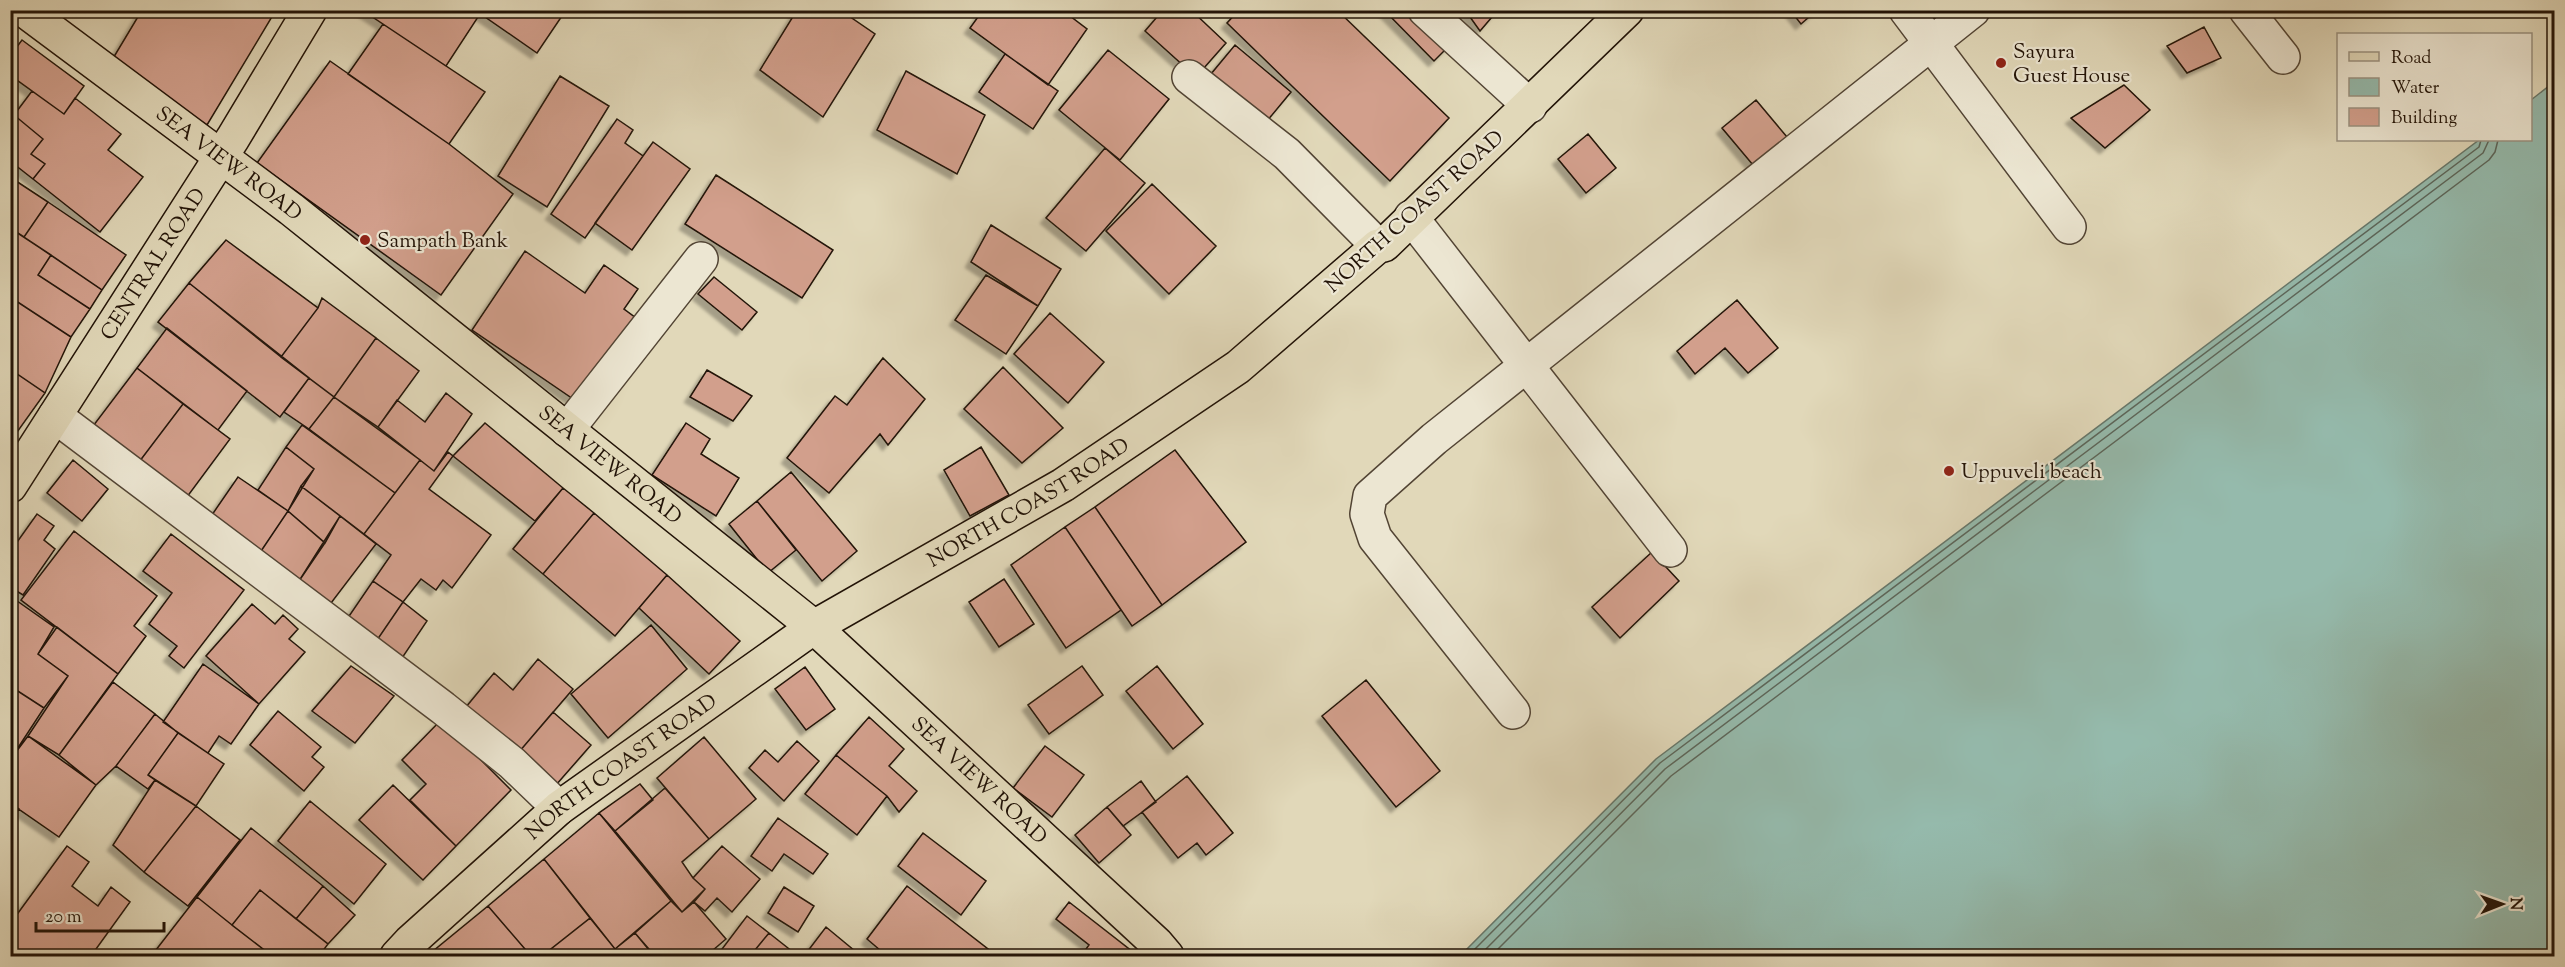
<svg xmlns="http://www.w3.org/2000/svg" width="2565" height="967" font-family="'Sorts Mill Goudy',serif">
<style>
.water{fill:#95baac;stroke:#67776a;stroke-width:1.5}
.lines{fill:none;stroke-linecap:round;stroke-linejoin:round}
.shore{stroke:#5c665a;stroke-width:1.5}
.building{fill:#d29f8c;stroke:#221307;stroke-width:1.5;filter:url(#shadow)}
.minor-casing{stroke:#524434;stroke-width:36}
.major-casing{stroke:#221307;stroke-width:36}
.minor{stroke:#ece6d2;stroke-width:33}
.major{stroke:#e1d8b9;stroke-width:33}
.poi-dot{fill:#8f2418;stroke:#ece6d2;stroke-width:2}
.labels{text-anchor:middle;stroke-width:4.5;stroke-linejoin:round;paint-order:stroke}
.poi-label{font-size:21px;fill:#221307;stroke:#ece6d2;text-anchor:start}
.street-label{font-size:21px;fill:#221307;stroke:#ece6d2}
</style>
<defs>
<filter id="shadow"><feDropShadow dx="-5.5" dy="5.5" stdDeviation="1.5" flood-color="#0004"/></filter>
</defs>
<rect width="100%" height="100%" fill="#e1d8b9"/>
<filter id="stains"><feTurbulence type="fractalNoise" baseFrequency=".00333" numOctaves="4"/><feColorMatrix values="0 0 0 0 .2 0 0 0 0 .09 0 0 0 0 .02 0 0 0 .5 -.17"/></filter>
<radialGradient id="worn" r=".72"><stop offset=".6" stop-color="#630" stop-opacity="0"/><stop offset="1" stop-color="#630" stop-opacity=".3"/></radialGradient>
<path class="water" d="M2554,82V956H1460L1656,759L2479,140H2530L2531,100Z"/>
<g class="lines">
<path class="shore" d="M1468,956L1660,763L2479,147L2481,140
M1479,956L1665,769L2483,153L2489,140
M1491,956L1671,776L2489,160L2495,152L2498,140"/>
</g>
<path class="building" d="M142,10H276L207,125L109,65Z
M362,10H475L480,14L446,66Z
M475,10H566L537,53Z
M797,10H840L875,34L823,117L760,70Z
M983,10H1062L1087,29L1048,85L970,28Z
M1163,10H1191L1226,43L1196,77L1145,31Z
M1239,10H1311L1318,17L1324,10H1337L1449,118L1390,181L1227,23Z
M1384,10H1449L1465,30L1434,61Z
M1465,10H1498L1480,31Z
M1790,10H1817L1801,24Z
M383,24L485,92L449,144L348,74Z
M2204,27L2221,58L2187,73L2167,46Z
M22,40L84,86L64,114L10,75V56Z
M1235,45L1291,92L1262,127L1206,80Z
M1108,50L1169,99L1120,160L1059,110Z
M1005,54L1058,91L1033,129L979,92Z
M330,61L449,144L513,194L441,295L257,163Z
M906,71L985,115L957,174L877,130Z
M560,76L609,106L547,207L498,176Z
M2124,85L2150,110L2105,148L2071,118Z
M32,91L64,114L75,98L121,134L108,150L143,177L100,232L33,179L45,164L31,154L43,139L14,115Z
M1756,100L1787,137L1753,165L1722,128Z
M14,115L43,139L31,154L45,164L33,179L10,161V119Z
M617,119L633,130L625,143L643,156L585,238L551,214Z
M1588,134L1616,168L1586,193L1558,159Z
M653,142L690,169L632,250L595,223Z
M1105,148L1145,183L1086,251L1046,218Z
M716,175L833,250L802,298L685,224Z
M13,179L48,202L24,237L10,228Z
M1152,184L1216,246L1169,294L1106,231Z
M48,202L126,255L102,290L24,237Z
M991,225L1061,269L1038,306L971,262Z
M10,228L51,255L38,275L90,309L71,337L10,297Z
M226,240L318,308L281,357L189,283Z
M525,251L585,293L604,265L638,289L624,309L636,318L579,403L472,330Z
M51,255L102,290L90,309L38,275Z
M986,275L1038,306L1006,354L955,320Z
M714,277L757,312L742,330L698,294Z
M189,283L309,378L280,417L158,322Z
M10,297L71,337L45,393L10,369Z
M322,298L376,338L334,397L281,357L318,308Z
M1737,300L1778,348L1748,373L1725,348L1695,374L1677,351Z
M1050,313L1104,362L1068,403L1014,354Z
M167,328L247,391L218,430L137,368Z
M376,338L419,371L378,427L334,397Z
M883,358L925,399L888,445L880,434L829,493L787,458L835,396L847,405Z
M1003,367L1063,428L1022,463L964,409Z
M137,368L183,404L136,466L90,430Z
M10,369L45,393L10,442Z
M707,370L752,396L733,421L690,397Z
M309,378L334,397L309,429L284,412Z
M446,393L472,414L434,471L378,427L397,400L425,422Z
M334,397L420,460L395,493L309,429Z
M183,404L230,439L184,501L136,466Z
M485,423L563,488L535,521L453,456Z
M686,423L710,439L701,454L739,478L716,516L652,475Z
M302,425L395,493L364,534L301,486L314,469L286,447Z
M286,447L314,469L288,511L258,490Z
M981,447L1009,495L970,516L944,470Z
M1175,450L1246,542L1162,605L1095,507Z
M448,452L453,456L429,489L491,535L452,588L443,580L436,590L421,579L403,602L373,581L391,555L364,534L420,460L434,471Z
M73,460L108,489L82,521L47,493Z
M791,472L857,551L822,581L757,501Z
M238,477L288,511L255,560L205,525Z
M301,486L340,516L325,543L288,511Z
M563,488L594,513L543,574L513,549Z
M757,501L796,550L768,573L729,524Z
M1095,507L1162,605L1132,626L1065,527Z
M288,511L325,543L297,584L255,560Z
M594,513L667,575L615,636L543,574Z
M37,514L54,526L44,540L55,549L23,595L10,587V552Z
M340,516L376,544L328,607L297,584Z
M1065,527L1121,610L1066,648L1011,565Z
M74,531L157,596L134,626L146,636L118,674L21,600Z
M171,534L244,590L184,668L169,656L177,646L149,624L172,593L143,571Z
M1652,552L1679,581L1620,638L1592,607Z
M667,575L740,641L709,674L639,608Z
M1004,579L1034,624L999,647L969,602Z
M373,581L403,602L375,643L345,622Z
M10,596L54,627L38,654L68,676L44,708L10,686Z
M403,602L427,621L400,661L375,643Z
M252,604L275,624L283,615L298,629L289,639L305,652L259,704L206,656Z
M651,625L687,669L608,738L571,694Z
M57,627L118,674L59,755L28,736L68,676L38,654Z
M538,659L573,689L519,752L466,707L494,673L513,690Z
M203,664L259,704L231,744L219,736L208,753L163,722Z
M351,666L394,696L355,743L312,711Z
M1082,666L1103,695L1049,734L1028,705Z
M1157,666L1203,724L1173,749L1126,691Z
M805,667L835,709L806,730L775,689Z
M1366,680L1440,771L1396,807L1322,716Z
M113,682L155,714L116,766L96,785L59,755Z
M10,686L44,708L10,760Z
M278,711L321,747L312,757L324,767L304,791L250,745Z
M553,712L591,745L556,785L519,752Z
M155,714L178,733L148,775L155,780L148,789L116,766Z
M869,717L904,749L889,766L917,791L899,812L887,796L836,755Z
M441,720L511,790L456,846L410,800L426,784L402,760Z
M178,733L224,764L196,806L148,775Z
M28,736L96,785L59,837L10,803V760Z
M704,737L756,799L709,839L657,778Z
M797,741L819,761L784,801L749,768L765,750L778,762Z
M1045,746L1084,775L1052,817L1013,788Z
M836,755L887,796L857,835L805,794Z
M1187,776L1233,833L1206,855L1197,843L1178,858L1142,812Z
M155,780L196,806L144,872L113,845Z
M1141,781L1156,802L1123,826L1107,807Z
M640,784L653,800L615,831L599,813Z
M393,785L456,846L423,880L359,820Z
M665,788L709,839L682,862L693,878L705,889L682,912L615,831Z
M310,801L386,864L354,904L278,841Z
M10,803L19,809L10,822Z
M196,806L240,840L188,906L144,872Z
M1107,807L1131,835L1099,863L1075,835Z
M599,813L671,901L615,949L544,859Z
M778,818L828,854L813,874L784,854L772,871L751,856Z
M251,828L323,886L296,919L260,890L232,925L197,897Z
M923,833L986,881L961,915L898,866Z
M67,846L89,862L72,886L98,906L111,887L130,902L91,956H20L22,953L10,945V924Z
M722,846L760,879L732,912L717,898L705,911L694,902L705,889L693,878Z
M544,859L590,918L542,956H531L488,906Z
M323,886L355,915L328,944L296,919Z
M907,886L988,949L983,956H887L867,939Z
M784,887L814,906L798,932L768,913Z
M260,890L328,944L319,956H272L232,925Z
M197,897L232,925L272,956L152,955Z
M671,901L682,912L694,902L726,939L706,956H655L635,933Z
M1069,902L1133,952L1130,956H1081L1089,945L1056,919Z
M488,906L531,956H427Z
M747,916L769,933L750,956H723L719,953Z
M590,918L615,949L635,933L654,956H542Z
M826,927L861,956H804Z
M769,933L798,956H750Z"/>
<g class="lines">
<g class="minor-casing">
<path id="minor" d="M1425,10L1530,106
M1906,10L2069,227
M2246,10L2283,57
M1189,77L1287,154L1378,246
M1411,217L1670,550
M55,416L443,708L512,763L559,808
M567,430L701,259
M1513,712L1375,538L1367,514L1370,496L1434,439L1973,10"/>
</g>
<g class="major-casing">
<g id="major">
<path id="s1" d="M24,10L291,209L814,627L1156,943L1167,956"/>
<path id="s2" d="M10,486L233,138L310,10"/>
<path id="s3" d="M397,956L410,942L559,808L814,627L1063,485L1238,367L1378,246L1384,245L1627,10"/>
</g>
</g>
<use href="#minor" class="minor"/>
<use href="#major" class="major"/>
</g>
<g class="poi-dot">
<circle cx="2001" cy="63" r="6"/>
<circle cx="365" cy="240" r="6"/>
<circle cx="1949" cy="471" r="6"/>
</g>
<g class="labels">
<g class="poi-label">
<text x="2013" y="58">Sayura<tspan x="2013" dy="24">Guest House</tspan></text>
<text x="377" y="247">Sampath Bank</text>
<text x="1961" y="478">Uppuveli beach</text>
</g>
<g class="street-label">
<text dy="7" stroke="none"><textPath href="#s1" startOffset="256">SEA VIEW ROAD</textPath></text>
<text transform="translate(1414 211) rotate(-42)" y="7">NORTH COAST ROAD</text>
<text dy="7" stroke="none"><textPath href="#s2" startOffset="264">CENTRAL ROAD</textPath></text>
<text dy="7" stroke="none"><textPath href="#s1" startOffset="742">SEA VIEW ROAD</textPath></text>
<text dy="7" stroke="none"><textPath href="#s3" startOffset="780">NORTH COAST ROAD</textPath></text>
<text dy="7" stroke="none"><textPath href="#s3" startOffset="294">NORTH COAST ROAD</textPath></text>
<text dy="7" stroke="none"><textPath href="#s1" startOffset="1228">SEA VIEW ROAD</textPath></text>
</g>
</g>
<rect width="2565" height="967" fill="none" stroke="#e1d8b9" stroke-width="36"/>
<rect x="12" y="12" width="2541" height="943" fill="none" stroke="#221307" stroke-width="3"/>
<rect x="18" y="18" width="2529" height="931" fill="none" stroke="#221307" stroke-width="1.5"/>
<rect x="2337" y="33" width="195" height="108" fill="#ece6d2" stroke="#9b9281" stroke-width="1.5"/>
<rect x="2349" y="52" width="30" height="9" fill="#e1d8b9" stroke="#9b9281" stroke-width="1.5"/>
<text x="2391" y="63" font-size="18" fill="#221307">Road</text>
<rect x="2349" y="78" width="30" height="18" fill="#95baac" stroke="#9b9281" stroke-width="1.5"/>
<text x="2391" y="93" font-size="18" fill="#221307">Water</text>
<rect x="2349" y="108" width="30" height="18" fill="#d29f8c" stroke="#9b9281" stroke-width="1.5"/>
<text x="2391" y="123" font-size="18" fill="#221307">Building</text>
<g transform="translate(2502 904) rotate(89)" stroke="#ece6d2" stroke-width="4.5" paint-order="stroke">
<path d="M0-4.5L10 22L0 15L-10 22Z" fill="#221307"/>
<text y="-9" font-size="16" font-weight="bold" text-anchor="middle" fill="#221307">N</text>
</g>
<path d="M36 922v9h128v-9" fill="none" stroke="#221307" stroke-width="3"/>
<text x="45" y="922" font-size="18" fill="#221307" stroke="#ece6d2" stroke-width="4.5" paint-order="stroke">20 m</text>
<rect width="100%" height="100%" filter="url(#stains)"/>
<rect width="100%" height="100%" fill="url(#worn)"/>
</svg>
